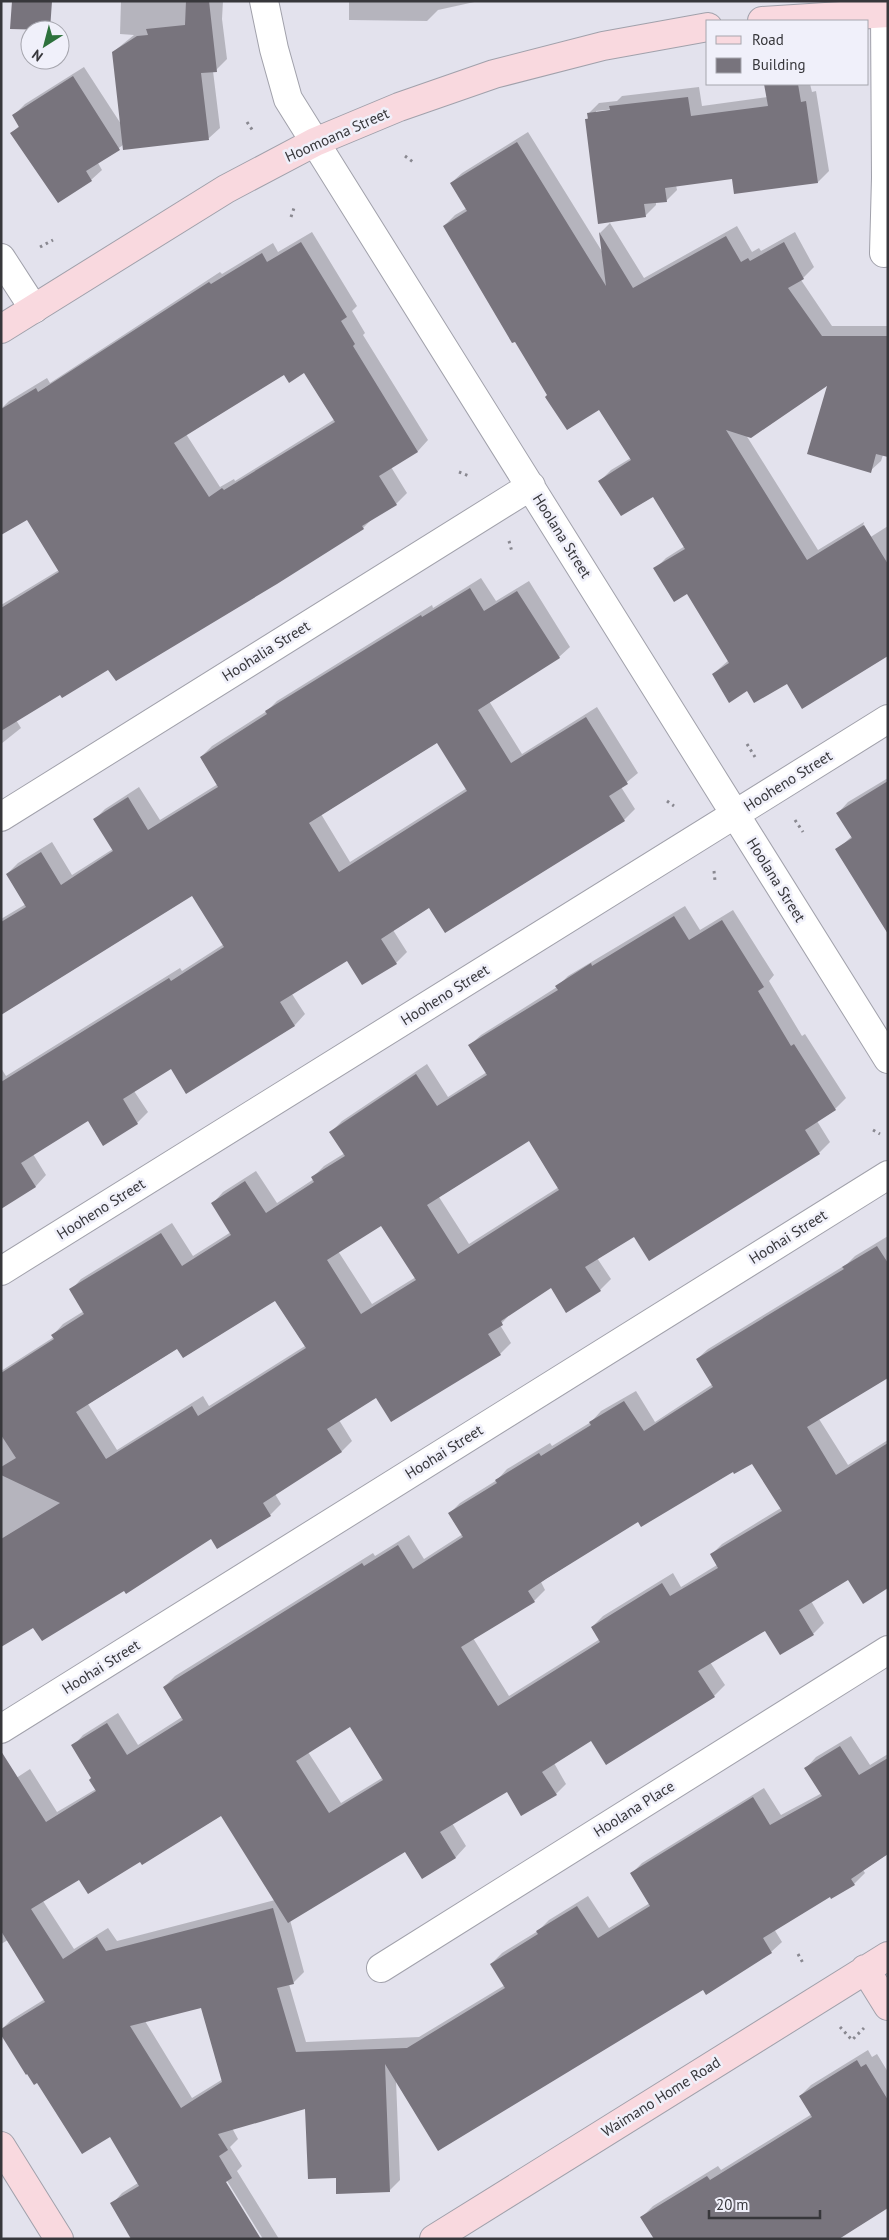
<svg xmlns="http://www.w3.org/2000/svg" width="889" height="2240" font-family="'PT Sans',sans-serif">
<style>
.shadow{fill:#0003;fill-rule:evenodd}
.building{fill:#78747d;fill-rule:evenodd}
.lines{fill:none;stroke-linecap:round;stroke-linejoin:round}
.street-casing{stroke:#a1a1ab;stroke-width:30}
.secondary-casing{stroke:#a1a1ab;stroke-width:30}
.path{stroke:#898890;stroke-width:3;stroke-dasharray:2.5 4;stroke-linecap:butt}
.street{stroke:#fff;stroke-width:28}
.secondary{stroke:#f9d9df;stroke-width:28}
.labels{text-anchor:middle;stroke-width:5;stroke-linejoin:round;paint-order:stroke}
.street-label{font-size:15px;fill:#37373b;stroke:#f0f0fa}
</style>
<rect width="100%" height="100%" fill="#e3e2ed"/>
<path class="shadow" d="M121,1H223L222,19L227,59L216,70L213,71L220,128L209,138L123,145L98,163L102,170L91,180L12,133L20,125L14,115L25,104L84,67L121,124L113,52L134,35L120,34Z
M349,1H479L438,10L427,21L349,20Z
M766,84H810L812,92L816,91L829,171L818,182L733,178L676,185L677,190L666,201L656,202V205L645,216L586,119L589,117L588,114L599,103L617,101L622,96L699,87L702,106L768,97ZM616,109L596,113V111Z
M528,132L603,253L600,233L610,223L644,278L737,226L752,252L759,248L761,251L795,232L814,267L801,280L832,326H888V456L883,455L881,461L870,471L829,383L746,435L818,550L864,522L858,545L888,526V654L787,682L748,690L713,674L729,660L687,592L655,569L666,558L685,546L653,495L600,481L611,470L631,458L599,409L549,395L444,226L455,215L467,208L451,183L462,173Z
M312,232L357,306L352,311L365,333L363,335L428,440L418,451L391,467L407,493L396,504L372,519L363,528L61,693L16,720L21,728L1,744V605L59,570L1,409L9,401L47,378L50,383L220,272L222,274L273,243L278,252ZM305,371L335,419L235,481L234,479L220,487L186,434L284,373Z
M481,578L496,601L529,581L570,647L559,657L489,701L522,754L597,707L638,773L621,787L635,809L624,820L430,906L393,930L407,952L396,963L347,959L292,994L305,1014L295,1025L187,1092L171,1068L134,1091L148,1112L137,1123L89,1119L33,1154L46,1175L36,1186L3,1206L1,1068L6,1076L180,968L182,971L224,944L192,894L1,1013V919L26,904L7,874L18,863L52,842L72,875L113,849L94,820L105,809L139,787L160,820L218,784L201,757L212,746L267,711L277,701L432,605L433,608ZM437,741L467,788L350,862L321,814Z
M888,778V908L837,850L852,836L838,813L848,802Z
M685,906L700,930L733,910L774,975L769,981L802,1036L805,1034L846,1098L835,1109L817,1121L830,1142L819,1153L650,1259L634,1235L597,1258L611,1279L600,1290L552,1286L512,1312L500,1325L511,1343L500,1354L377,1396L339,1420L352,1441L342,1451L275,1494L281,1504L270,1515L211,1537L124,1589L33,1626L1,1645V1371L54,1337L53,1335L63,1324L84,1311L71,1290L81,1279L172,1223L193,1256L231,1232L213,1203L223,1192L256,1171L277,1203L314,1179L313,1177L324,1166L345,1153L331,1132L342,1121L427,1064L448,1097L487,1072L470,1045L481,1035L557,987L568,976ZM529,1140L559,1187L469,1244L439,1197ZM381,1224L416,1277L372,1304L338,1251ZM275,1299L305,1346L209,1406L203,1396L117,1450L88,1404L178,1348Z
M888,1236V1377L819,1419L848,1465L888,1440V1587L849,1578L811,1601L824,1623L813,1634L765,1629L710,1662L725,1685L714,1696L591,1740L554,1763L566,1784L556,1794L507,1791L452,1823L466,1846L456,1857L422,1878L405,1851L290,1920L304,1972L293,1983L289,1984L306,2042L419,2037L505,1985L491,1964L502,1953L538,1931L549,1920L588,1896L609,1928L650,1903L632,1873L642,1863L764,1788L781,1815L822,1793L806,1768L816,1757L851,1736L870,1765L888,1754V1854L863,1870L865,1873L854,1884L832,1897L830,1895L774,1929L782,1942L771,1952L703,1988L396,2080L400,2180L389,2191L337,2176L306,2107L232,2128L238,2139L230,2147L242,2166L237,2171L279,2239H263L224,2176L112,2204L122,2193L138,2183L111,2136L1,2030L11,2020L45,1999L8,1940L1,1944V1788L30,1769L57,1812L96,1789L92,1778L73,1746L83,1735L118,1713L138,1745L182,1717L164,1687L175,1676L373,1553L375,1556L409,1535L424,1559L463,1534L450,1513L460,1503L497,1480L507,1469L550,1443L552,1446L591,1422L601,1411L636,1391L655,1422L713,1384L697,1359L708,1349L847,1264L855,1256ZM752,1462L781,1508L722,1544L711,1555L717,1565L681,1587L673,1573L603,1616L592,1627L600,1639L509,1696L473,1638L534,1601L545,1590L541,1582L638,1520L733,1470ZM351,1725L382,1778L341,1803L308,1752ZM221,1815L275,1900L117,1941L108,1928L74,1949L43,1901L80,1878L140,1860ZM202,2006L223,2079L192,2098L145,2021Z
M868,2050L872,2057L877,2054L888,2072V2207L642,2217L653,2206L718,2166L721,2170L812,2114L800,2096L811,2085Z"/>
<path class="building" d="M12,1H52L50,30L10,29Z
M186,1H209L217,72L201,73L209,140L123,150L112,52L137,36L148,35L146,29L185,25Z
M73,76L120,150L86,171L92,181L58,203L10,133L19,127L12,115Z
M764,84H798L801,102L806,101L818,183L734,194L732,179L665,188L667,202L644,204L646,217L598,224L585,119H588L587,113L610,110L609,106L688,97L691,116L768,106Z
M517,142L606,286L599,232L633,288L726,236L741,262L748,258L750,261L784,242L804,279L788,288L822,336H888V457L876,454L871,473L807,454L827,386L751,438L726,430L807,560L864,525L888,564V656L802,709L787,684L754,703L747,691L729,703L712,674L729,663L687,594L674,602L653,568L685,549L653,497L621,516L598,481L631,460L599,410L567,430L545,397L547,395L515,342L512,343L443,226L467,211L450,183Z
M301,242L347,317L341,321L355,344L353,346L418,452L379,476L397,505L362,526L364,529L277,584L116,681L108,670L62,698L60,695L1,731V608L59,572L27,520L1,535V409L36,388L38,392L209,282L211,284L262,253L267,262ZM304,373L335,422L224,490L222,488L209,497L174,443L284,375L289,383Z
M470,588L484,611L517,591L560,658L478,710L511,763L586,717L628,784L609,796L625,821L445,933L429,908L381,939L397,964L362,985L347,961L280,1002L295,1026L186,1094L171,1069L123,1099L138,1124L103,1146L88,1121L21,1163L36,1187L1,1209V1082L169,978L171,981L224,947L192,896L1,1015V922L26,907L6,874L41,852L61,885L113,851L93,819L128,797L148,830L218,787L200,757L267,714L265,711L421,615L422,617ZM437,743L467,791L339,872L309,823Z
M888,781V934L835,849L852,838L836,813Z
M674,916L689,940L722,920L764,987L758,991L791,1046L794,1044L836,1110L805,1130L820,1154L649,1261L634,1237L585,1267L601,1291L566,1313L551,1288L501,1321L503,1325L488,1334L501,1355L391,1422L376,1398L327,1429L342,1452L263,1503L271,1516L217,1549L211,1539L126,1594L124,1591L42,1641L33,1628L1,1647V1539L60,1503L1,1475V1467L16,1458L1,1435V1373L54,1339L51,1335L84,1314L69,1289L161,1233L182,1266L231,1235L211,1203L245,1181L266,1213L314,1182L311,1177L345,1156L329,1132L416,1074L437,1106L487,1075L468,1045L558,990L555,986L591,963L592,966ZM529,1141L559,1190L458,1254L427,1205ZM381,1226L416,1280L361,1314L327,1260ZM275,1301L306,1348L198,1416L192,1406L106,1459L76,1412L177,1349L183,1358Z
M877,1246L888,1263V1378L807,1427L836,1475L888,1443V1588L863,1604L848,1580L799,1610L814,1635L780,1655L765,1631L698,1671L715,1697L606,1765L591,1741L542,1772L557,1795L521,1816L507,1792L440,1832L456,1858L422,1879L405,1852L288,1923L221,1816L142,1865L140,1862L88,1894L79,1880L31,1909L63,1959L97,1937L106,1951L273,1908L294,1984L277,1988L296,2052L407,2048L505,1988L490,1964L538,1934L536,1931L577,1906L598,1938L650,1906L630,1873L753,1797L770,1825L822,1796L804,1768L840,1746L859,1775L888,1758V1854L851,1879L855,1885L831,1899L830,1897L763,1938L772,1953L706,1995L703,1990L438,2151L385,2064L390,2192L336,2194V2178L308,2179L305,2109L218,2134L228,2150L219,2156L232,2178L226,2182L261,2239H131L110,2203L139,2186L110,2137L82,2154L37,2083L34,2085L27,2074L26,2075L1,2035V2029L45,2002L1,1931V1751L46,1822L96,1791L89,1780L91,1778L71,1745L107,1723L127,1755L183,1720L163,1687L362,1563L364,1566L398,1545L413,1569L463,1537L448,1513L497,1483L495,1480L539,1453L541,1456L591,1425L589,1422L624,1401L644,1431L713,1387L696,1359L844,1269L842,1267ZM752,1464L782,1511L710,1554L718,1568L670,1596L662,1583L591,1627L600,1642L498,1706L461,1647L535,1602L528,1591L546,1579L638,1522L641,1527L733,1472L734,1474ZM350,1727L383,1780L329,1813L296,1761ZM201,2008L222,2082L181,2108L130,2026Z
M857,2060L861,2067L866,2064L888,2100V2208L839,2239H654L640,2217L707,2176L710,2180L812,2117L799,2096Z"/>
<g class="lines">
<g class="street-casing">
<path id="street" d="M264,1L274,49L288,99L888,1059
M884,253L886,178L885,13
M1,258L34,309
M1,817L531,486
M1,1271L888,719
M1,1729L888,1175
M381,1968L888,1650"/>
</g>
<g class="secondary-casing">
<path id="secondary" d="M762,21L888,13
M1,329L226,189L315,142L399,107L494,74L603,46L708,27
M865,1969L888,2006
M1,2146L59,2239
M434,2239L888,1956"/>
</g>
<path class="path" d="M247,122L253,131
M405,156L413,162
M291,217L294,208
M40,247L53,240
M459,472L469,476
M509,541L512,552
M747,744L755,757
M667,801L674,806
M795,820L803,832
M714,871L715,881
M873,1130L880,1134
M798,1954L803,1963
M840,2027L852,2040L864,2028"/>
<use href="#street" class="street"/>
<use href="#secondary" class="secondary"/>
</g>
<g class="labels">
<g class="street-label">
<text transform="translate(337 135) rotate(-24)" y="5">Hoomoana Street</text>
<text transform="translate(562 536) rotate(58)" y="5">Hoolana Street</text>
<text transform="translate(266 651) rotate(-32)" y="5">Hoohalia Street</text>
<text transform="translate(788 781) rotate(-32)" y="5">Hooheno Street</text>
<text transform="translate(776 880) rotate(58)" y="5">Hoolana Street</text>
<text transform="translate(445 995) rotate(-32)" y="5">Hooheno Street</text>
<text transform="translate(101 1209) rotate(-32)" y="5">Hooheno Street</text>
<text transform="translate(788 1237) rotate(-32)" y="5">Hoohai Street</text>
<text transform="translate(444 1452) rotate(-32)" y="5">Hoohai Street</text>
<text transform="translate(101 1667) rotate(-32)" y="5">Hoohai Street</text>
<text transform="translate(634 1809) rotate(-32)" y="5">Hoolana Place</text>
<text transform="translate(661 2097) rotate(-32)" y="5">Waimano Home Road</text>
</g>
</g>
<rect width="889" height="2240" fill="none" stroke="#37373b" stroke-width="5"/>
<rect x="706" y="20" width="162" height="65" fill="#f0f0fa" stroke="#a6a6ae"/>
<rect x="716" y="36" width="25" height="8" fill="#f9d9df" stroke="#a6a6ae"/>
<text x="752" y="45" font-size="15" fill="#37373b">Road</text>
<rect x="716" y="58" width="25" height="15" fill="#78747d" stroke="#a6a6ae"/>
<text x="752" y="70" font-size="15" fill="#37373b">Building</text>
<g transform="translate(45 45) rotate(216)"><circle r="24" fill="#f0f0fa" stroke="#a6a6ae"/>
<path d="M0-4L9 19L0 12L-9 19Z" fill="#2d713c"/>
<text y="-8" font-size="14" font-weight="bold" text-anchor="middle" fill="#37373b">N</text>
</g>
<path d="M709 2210v8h111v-8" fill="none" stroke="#37373b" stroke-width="2.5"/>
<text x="716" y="2210" font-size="15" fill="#37373b" stroke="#f0f0fa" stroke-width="4" paint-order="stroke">20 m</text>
</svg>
